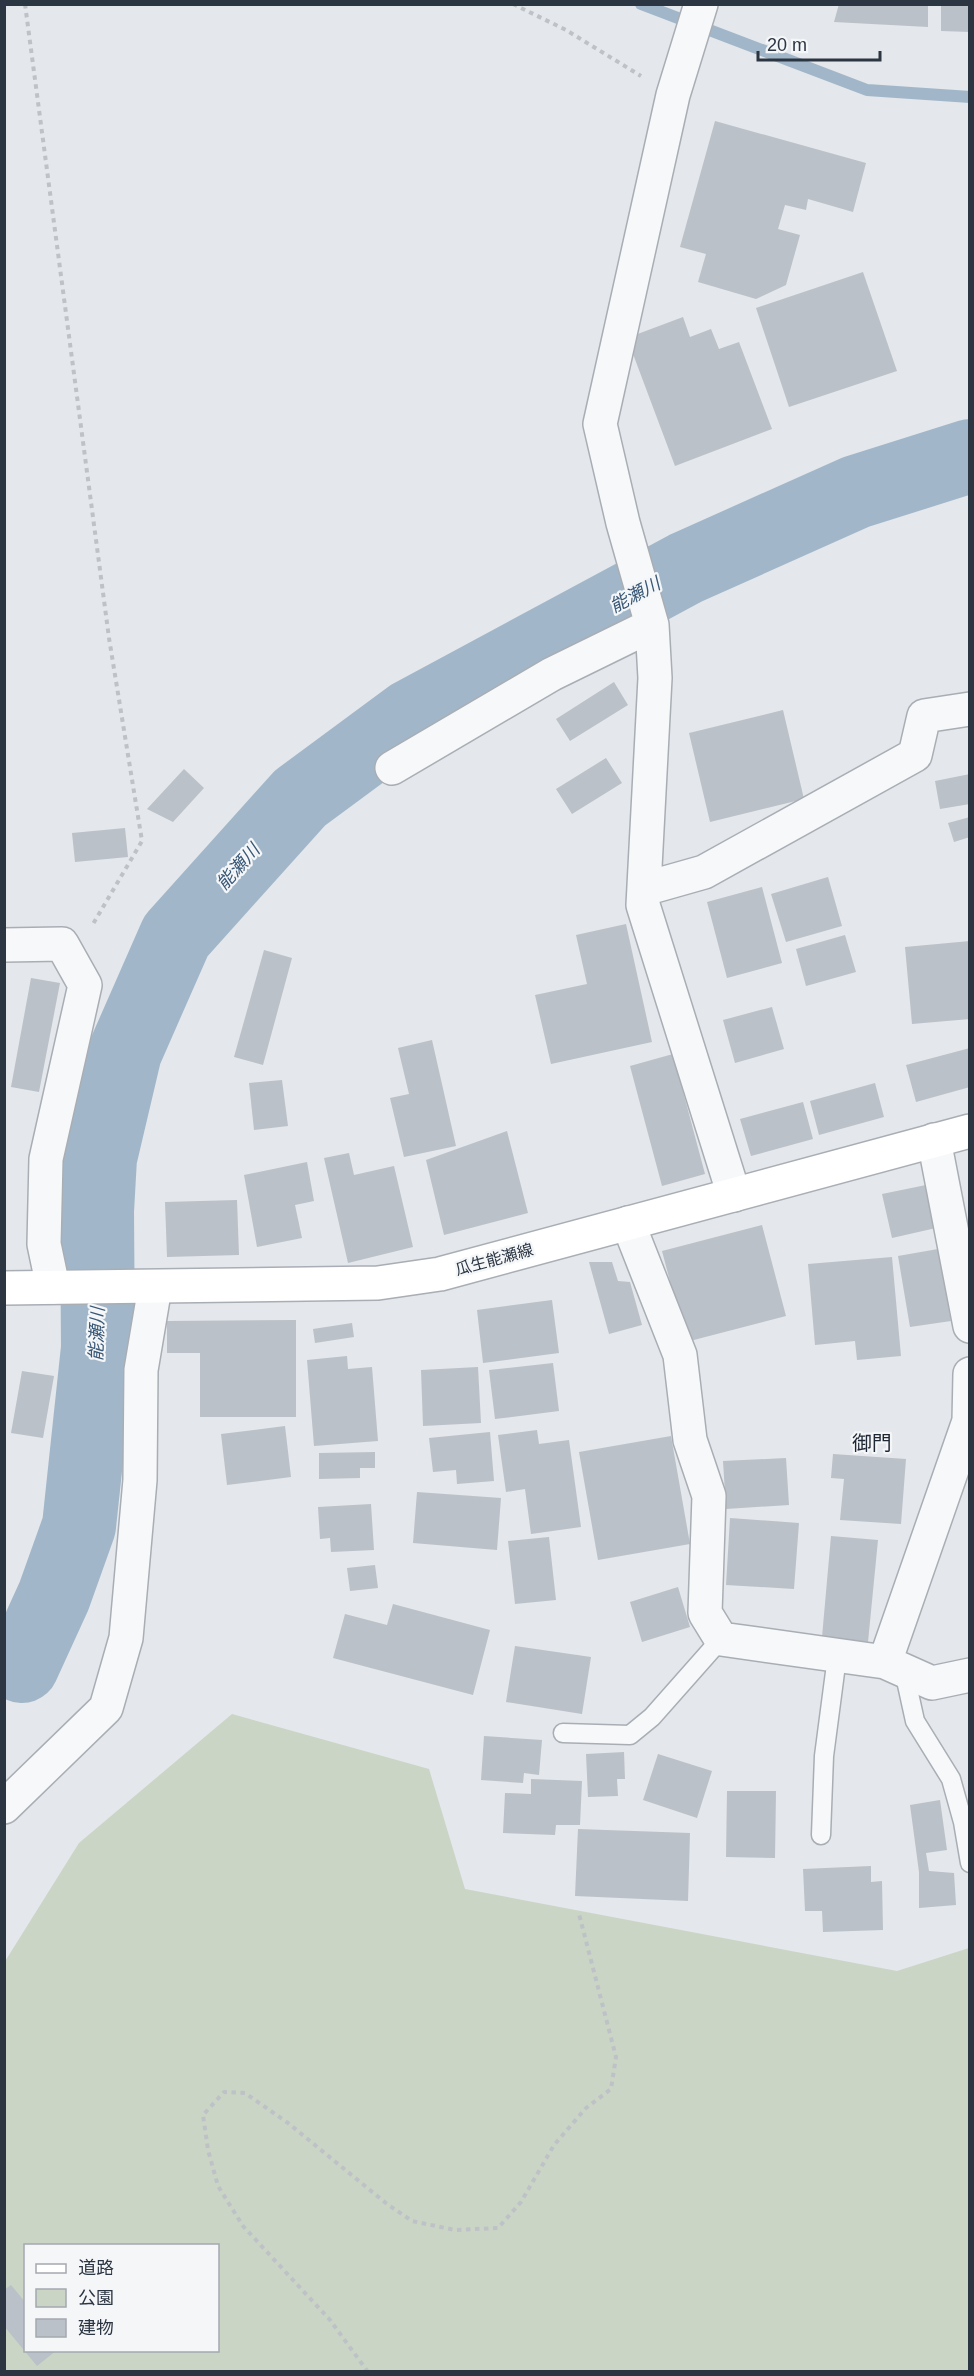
<svg xmlns="http://www.w3.org/2000/svg" width="974" height="2376" font-family="Arial,'Noto Sans JP',sans-serif">
<style>
.green{fill:#cad5c5;fill-rule:evenodd}
.lines{fill:none;stroke-linecap:round;stroke-linejoin:round}
.stream{stroke:#a1b7c9;stroke-width:12}
.river{stroke:#a1b7c9;stroke-width:74}
.building{fill:#bbc1c8}
.lane-casing{stroke:#a9aeb5;stroke-width:21}
.street-casing{stroke:#a9aeb5;stroke-width:36}
.secondary-casing{stroke:#a9aeb5;stroke-width:36}
.path{stroke:#bec2c7;stroke-width:4;stroke-dasharray:4.5 4.5;stroke-linecap:butt}
.lane{stroke:#f7f8fa;stroke-width:18}
.street{stroke:#f7f8fa;stroke-width:33}
.secondary{stroke:#fff;stroke-width:33}
.labels{text-anchor:middle;stroke-width:4.5;stroke-linejoin:round;paint-order:stroke}
.street-label{font-size:16px;fill:#2c3643;stroke:#f4f6f8}
.water-label{font-size:18px;font-style:italic;fill:#385776;stroke:#f4f6f8}
.quarter-label{font-size:20px;fill:#1e2734;stroke:#f4f6f8}
</style>
<rect width="100%" height="100%" fill="#e4e7eb"/>
<path class="green" d="M232,1714L429,1769L465,1889L897,1971L969,1948V2371H5L4,1963L79,1843ZM26,2246H218V2350H26Z"/>
<g class="lines">
<path class="stream" d="M641,4L867,90L970,97"/>
<path class="river" d="M22,1666L54,1596L79,1526L98,1348L97,1211L100,1158L125,1052L176,936L300,798L411,716L686,568L856,492L970,456"/>
</g>
<path class="building" d="M839,4H928V27L834,22Z
M941,4H970V32L941,31Z
M715,121L866,163L853,212L808,199L806,210L785,205L778,229L800,235L786,285L756,299L698,282L706,254L680,247Z
M863,272L897,371L789,407L756,308Z
M683,317L690,337L711,329L719,349L739,342L772,429L675,466L627,338Z
M614,682L628,705L570,741L556,719Z
M783,710L804,799L710,822L689,733Z
M606,758L622,783L572,814L556,789Z
M184,769L204,788L173,822L147,809Z
M970,774V804L940,809L935,781Z
M970,817V837L954,842L948,823Z
M125,828L128,857L75,862L72,833Z
M828,877L842,926L786,942L771,894Z
M762,887L782,963L727,978L707,902Z
M626,924L652,1042L551,1064L535,995L587,984L576,935Z
M845,935L856,972L806,986L796,949Z
M970,941V1019L912,1024L905,947Z
M264,950L292,958L263,1065L234,1057Z
M31,978L60,983L39,1092L11,1087Z
M772,1007L784,1049L735,1063L723,1020Z
M432,1040L456,1146L404,1157L390,1098L409,1094L398,1048Z
M970,1048V1087L916,1102L906,1065Z
M673,1054L705,1174L662,1186L630,1066Z
M282,1080L288,1126L254,1130L249,1083Z
M875,1083L884,1117L819,1135L810,1101Z
M803,1102L813,1139L751,1156L740,1119Z
M507,1131L528,1213L444,1235L426,1160Z
M349,1153L354,1175L394,1166L413,1247L348,1263L324,1158Z
M307,1162L314,1201L295,1205L302,1238L257,1247L244,1175Z
M926,1185L936,1228L892,1238L882,1194Z
M237,1200L239,1255L167,1257L165,1202Z
M762,1225L786,1316L686,1342L662,1251Z
M938,1249L951,1321L910,1327L898,1256Z
M892,1257L901,1356L857,1360L855,1341L815,1345L808,1264Z
M589,1262H612L618,1281L630,1282L642,1325L609,1334Z
M552,1300L559,1353L483,1363L477,1310Z
M296,1320V1417H200V1353H167V1321Z
M352,1323L354,1337L315,1343L313,1329Z
M347,1356L348,1369L372,1367L378,1441L314,1446L307,1360Z
M553,1363L559,1411L495,1419L489,1370Z
M478,1367L481,1423L423,1426L421,1370Z
M22,1371L54,1376L43,1438L11,1433Z
M285,1426L291,1477L227,1485L221,1434Z
M537,1430L539,1444L569,1440L581,1527L531,1534L525,1489L506,1492L498,1435Z
M490,1432L494,1481L457,1484L456,1470L433,1472L429,1438Z
M671,1436L690,1544L598,1560L579,1452Z
M375,1452V1468H360V1478L319,1479V1453Z
M833,1454L906,1459L901,1524L840,1520L844,1479L831,1478Z
M786,1458L789,1505L726,1509L723,1461Z
M417,1492L501,1498L497,1550L413,1543Z
M371,1504L374,1550L331,1552L330,1538L320,1539L318,1507Z
M730,1518L799,1523L794,1589L726,1585Z
M831,1536L878,1540L868,1642L822,1637Z
M549,1537L556,1600L515,1604L508,1541Z
M375,1565L378,1588L350,1591L347,1568Z
M678,1587L690,1627L642,1642L630,1602Z
M393,1604L490,1630L473,1695L333,1658L345,1614L387,1625Z
M515,1646L591,1657L582,1714L506,1702Z
M484,1736L542,1740L539,1775L524,1773L523,1783L481,1780Z
M624,1752L625,1779H617L618,1796L588,1797L586,1754Z
M658,1754L712,1771L697,1818L643,1800Z
M531,1779L582,1781L580,1825H556L555,1835L503,1833L505,1793L531,1794Z
M727,1791H776L775,1858L726,1857Z
M940,1800L947,1850L926,1853L929,1871L954,1873L956,1905L919,1908V1872L910,1805Z
M578,1829L690,1833L688,1901L575,1896Z
M871,1866V1882L882,1881L883,1930L823,1932L822,1911H805L803,1869Z
M11,2285L26,2303V2350H57L37,2366L4,2326V2290Z"/>
<g class="lines">
<g class="lane-casing">
<path id="lane" d="M904,1671L915,1721L951,1779L963,1822L970,1863
M563,1733L630,1735L652,1717L721,1639
M821,1835L824,1756L837,1657"/>
</g>
<g class="street-casing">
<path id="street" d="M701,4L673,95L600,424L623,523L652,625L655,678L643,905L734,1195
M392,768L552,674L652,625
M644,889L704,872L915,755L924,716L970,709
M4,945L62,944L85,985L46,1159L44,1244L53,1287
M934,1140L970,1326
M628,1223L680,1355L690,1440L709,1496L705,1613L721,1639L885,1662
M970,1374L969,1421L885,1662L932,1683L970,1675
M4,1807L106,1708L126,1638L140,1480L141,1370L155,1287"/>
</g>
<g class="secondary-casing">
<path id="secondary" d="M4,1288L378,1283L440,1274L970,1131"/>
</g>
<path class="path" d="M25,4L109,638L142,841L93,924
M513,4L566,30L641,76
M368,2372L330,2320L243,2226L218,2186L208,2150L203,2115L224,2092L245,2093L288,2123L387,2204L412,2221L455,2230L498,2228L521,2202L554,2145L586,2108L611,2089L616,2057L579,1914"/>
<use href="#lane" class="lane"/>
<use href="#street" class="street"/>
<use href="#secondary" class="secondary"/>
</g>
<g class="labels">
<g class="street-label">
<text transform="translate(494 1259) rotate(-15)" y="6">瓜生能瀬線</text>
</g>
<g class="water-label">
<text transform="translate(635 595) rotate(-28)" y="6">能瀬川</text>
<text transform="translate(238 867) rotate(-48)" y="6">能瀬川</text>
<text transform="translate(97 1334) rotate(-88)" y="6">能瀬川</text>
</g>
<g class="quarter-label">
<text x="872" y="1450">御門</text>
</g>
</g>
<rect width="974" height="2376" fill="none" stroke="#2c3643" stroke-width="12"/>
<rect x="24" y="2244" width="195" height="108" fill="#f4f6f8" stroke="#a4a9b0" stroke-width="1.5"/>
<rect x="36" y="2264" width="30" height="9" fill="#ffffff" stroke="#a4a9b0" stroke-width="1.5"/>
<text x="78" y="2274" font-size="18" fill="#2c3643">道路</text>
<rect x="36" y="2289" width="30" height="18" fill="#cad5c5" stroke="#a4a9b0" stroke-width="1.5"/>
<text x="78" y="2304" font-size="18" fill="#2c3643">公園</text>
<rect x="36" y="2319" width="30" height="18" fill="#bbc1c8" stroke="#a4a9b0" stroke-width="1.5"/>
<text x="78" y="2334" font-size="18" fill="#2c3643">建物</text>
<path d="M758 51v9h122v-9" fill="none" stroke="#2c3643" stroke-width="3"/>
<text x="767" y="51" font-size="18" fill="#2c3643" stroke="#f4f6f8" stroke-width="4.5" paint-order="stroke">20 m</text>
</svg>
